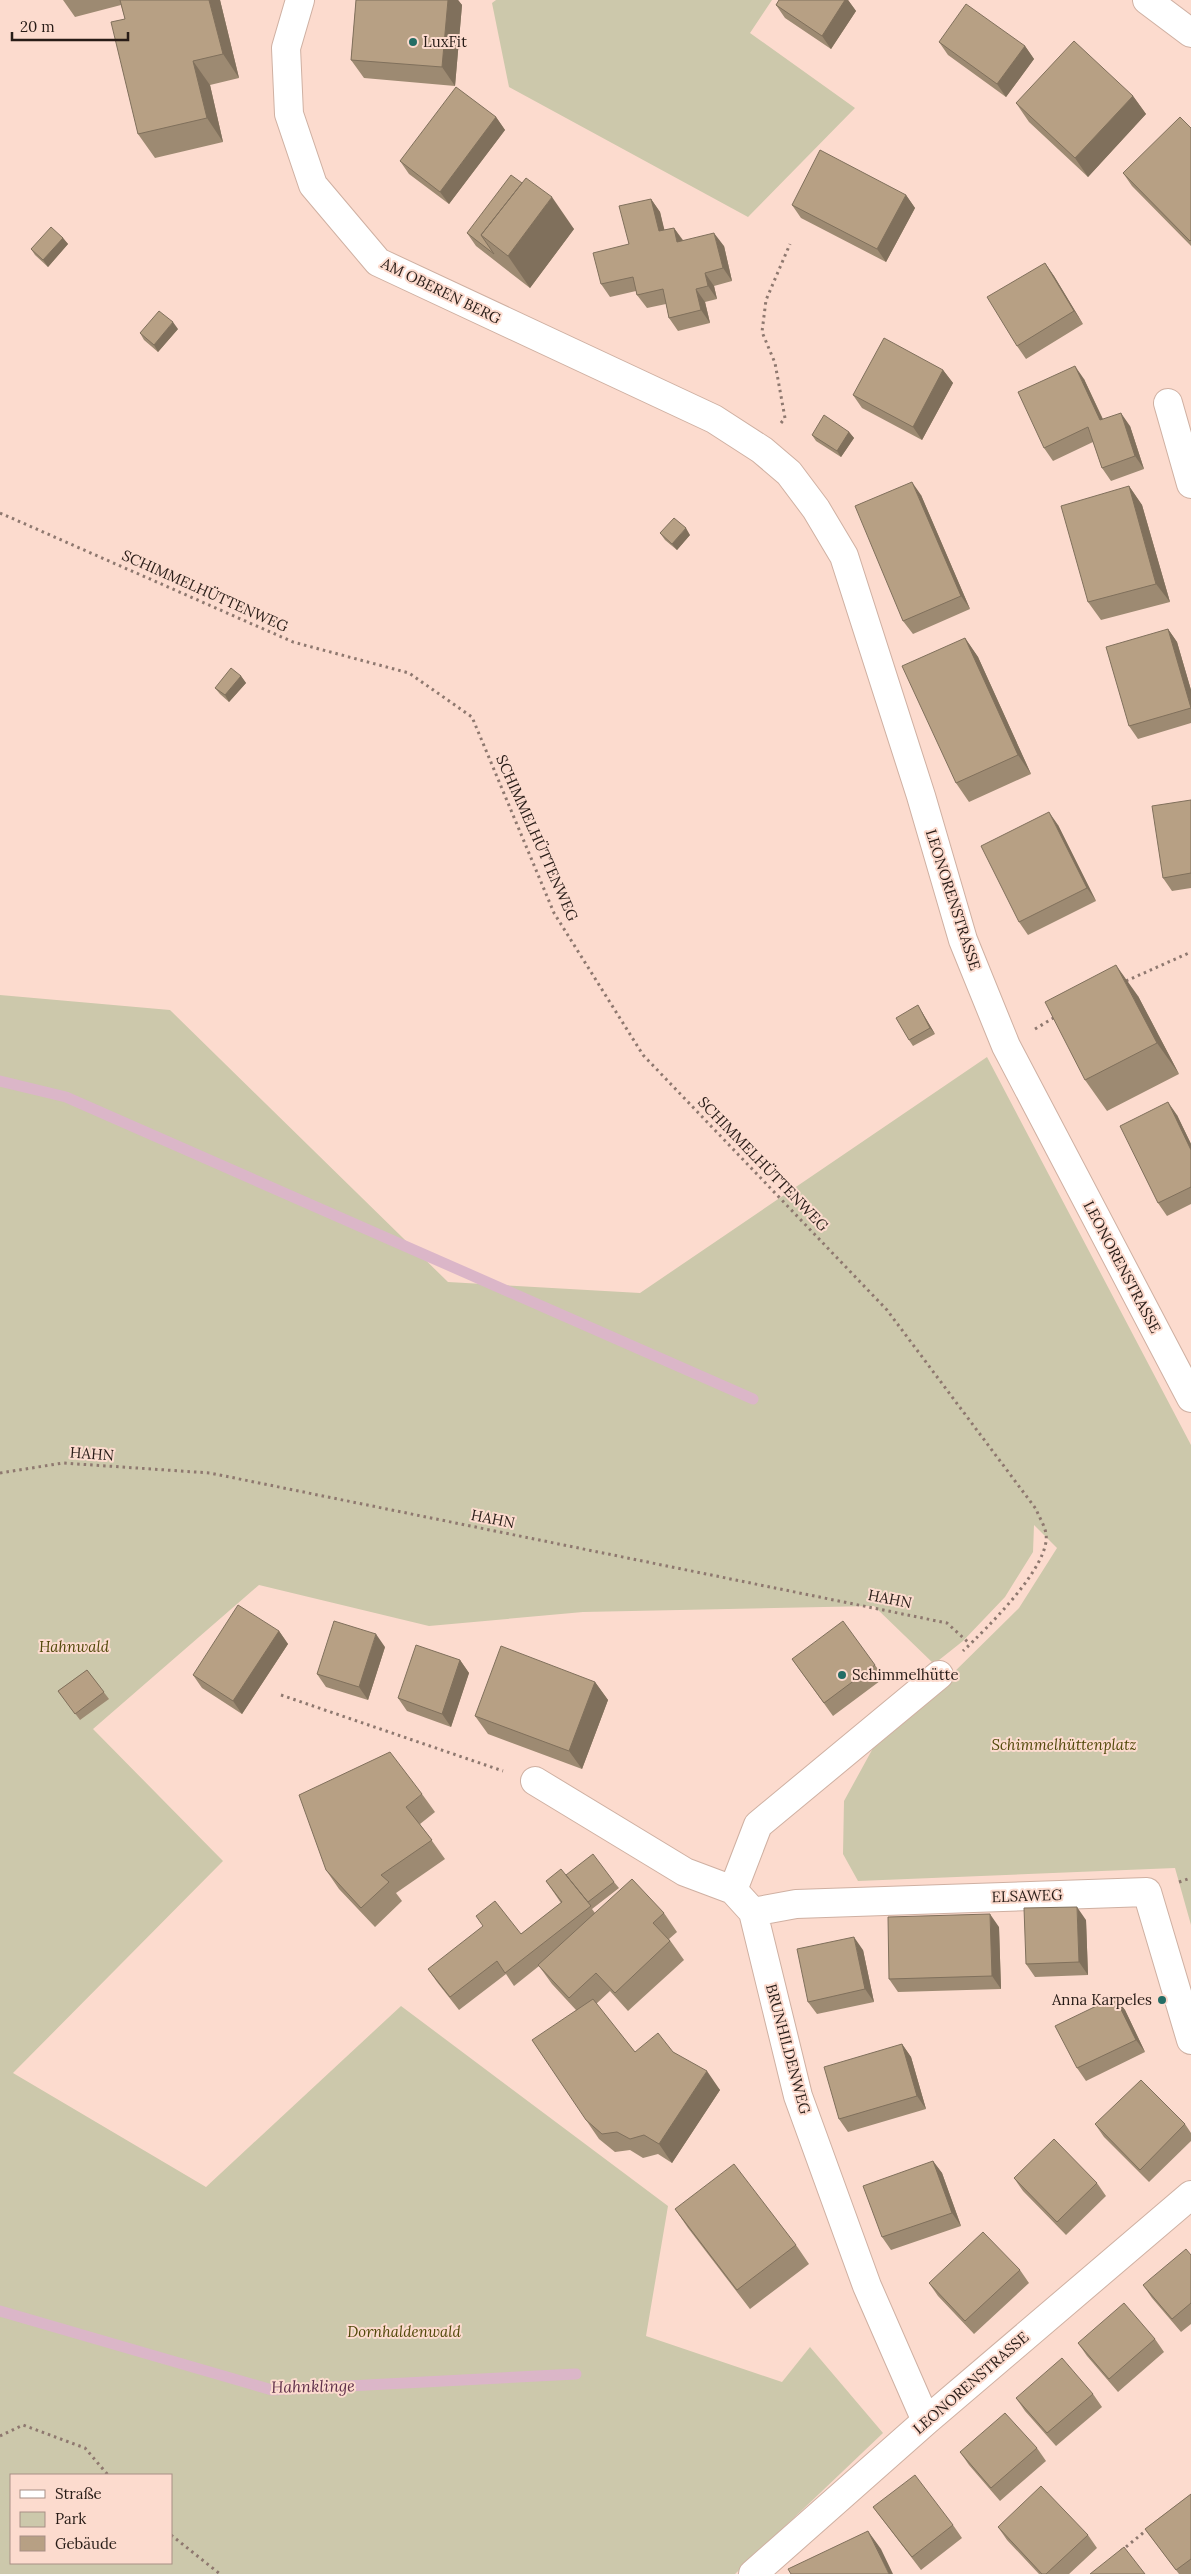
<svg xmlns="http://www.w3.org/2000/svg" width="1191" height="2574" font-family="Lora,serif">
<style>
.green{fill:#ccc8ab;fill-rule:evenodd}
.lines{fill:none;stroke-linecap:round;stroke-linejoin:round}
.stream{stroke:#dbb6c8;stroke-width:11}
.minor-casing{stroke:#cfb0a2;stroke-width:30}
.path{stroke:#8e786f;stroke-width:3;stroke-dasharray:2.5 4;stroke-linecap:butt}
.minor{stroke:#fff;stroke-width:28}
.wall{fill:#9d8a72}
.shaded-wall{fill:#80705c}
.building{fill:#b7a084;stroke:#80705c}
.poi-dot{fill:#246d65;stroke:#fcdbce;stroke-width:2}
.labels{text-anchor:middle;stroke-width:4;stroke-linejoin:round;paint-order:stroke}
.poi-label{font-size:15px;fill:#281c17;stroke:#fcdbce;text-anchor:start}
.street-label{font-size:15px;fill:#281c17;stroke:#fcdbce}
.park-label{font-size:15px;font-style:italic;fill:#514809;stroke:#fcdbce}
.water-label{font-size:16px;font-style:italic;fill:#5f2f49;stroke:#fcdbce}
</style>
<rect width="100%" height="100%" fill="#fcdbce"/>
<path class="green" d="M496,0H772L750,33L855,108L748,217L509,87L492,3Z
M0,995L170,1010L448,1282L640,1293L987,1057L1191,1445V1925L1175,1868L858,1881L843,1854L844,1801L878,1739L943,1683L1019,1608L1057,1548L1034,1525L1033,1552L1005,1597L963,1641L934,1664L874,1606L583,1612L429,1626L259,1585L93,1729L223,1861L13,2073L206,2187L401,2006L668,2206L646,2336L782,2382L810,2347L883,2433L735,2574H0ZM11,2475H171V2563H11Z"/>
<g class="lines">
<path class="stream" d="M0,1081L66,1097L753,1399
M0,2311L272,2390L576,2374"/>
<g class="minor-casing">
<path id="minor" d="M300,0L286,48L289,114L313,185L378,262L714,419L762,450L789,473L816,509L844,556L921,796L963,940L1006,1046L1191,1398
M1147,0L1191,33
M1168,403L1191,484
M535,1781L685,1872L733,1890L753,1912L798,2096L867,2286L926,2421
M733,1890L758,1825L939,1675
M753,1912L796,1904L1147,1892L1191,2040
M753,2574L926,2421L1191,2195"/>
</g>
<path class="path" d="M781,423L785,418L775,363L762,332L766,300L790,244
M0,513L293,642L409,673L472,717L554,913L643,1055L887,1310L1036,1509C1039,1517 1045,1526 1046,1534C1051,1566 985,1630 963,1651
M1126,981L1191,952
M1035,1029L1055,1017
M0,1473L63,1463L210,1473L947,1623L970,1644
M281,1695L503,1771
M1179,1882L1191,1878
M0,2436L23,2425L85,2448L108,2475
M171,2535L220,2574
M1121,2551L1149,2528"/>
<use href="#minor" class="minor"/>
</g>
<path class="wall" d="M63,0H220L239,78L210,85L223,142L155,158L138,134L125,19L121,5L75,17Z
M356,0H458L462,5L455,86L364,78L351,60Z
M779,0H848L856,11L831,49L785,18L776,5Z
M939,42L1025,46L1034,59L1006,97L948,55Z
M1133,96L1146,114L1088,177L1029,122L1016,103Z
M496,117L505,130L449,204L409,174L400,161Z
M1191,128V246L1132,186L1123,173Z
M522,183L574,229L530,288L476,246L467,233Z
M906,195L915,208L886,262L801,218L792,205Z
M651,199L660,212L664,230L674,228L683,240L724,246L732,281L714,286L717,299L705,302L710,323L678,331L669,318L666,304L647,308L637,295L636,291L610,297L601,284L629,244Z
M63,238L68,244L48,267L35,255L31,249Z
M1045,263L1054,276L1083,324L1026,359L1017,346Z
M178,329L158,352L144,340L140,333Z
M943,370L953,383L922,440L862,408L853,395Z
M1084,379L1103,419L1130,426L1144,469L1111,481L1102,468L1093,442L1053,461L1044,448Z
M849,432L854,438L841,457L816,441L812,435Z
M1129,486L1142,505L1170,602L1101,620L1088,602Z
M921,495L970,609L913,634L903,621Z
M660,533L690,535L677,550L665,540Z
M1168,629L1177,642L1191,690V723L1138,739L1129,726Z
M965,638L978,657L1031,774L969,802L956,783Z
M241,676L246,683L229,702L220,694L215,688Z
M1191,800V888L1172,891L1163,878Z
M1058,825L1096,901L1028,935L1019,922Z
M1138,996L1179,1074L1107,1111L1085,1080Z
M922,1012L935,1034L913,1046L909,1040Z
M1177,1115L1191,1144V1204L1167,1216L1158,1203Z
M279,1631L288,1644L242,1714L202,1688L193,1675Z
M385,1647L368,1700L326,1687L317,1674Z
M792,1659L875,1665L884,1678L833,1716Z
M460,1660L469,1673L451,1727L407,1711L398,1698Z
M87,1670L109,1699L80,1720L58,1691Z
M595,1682L608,1700L582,1769L488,1734L475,1716Z
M422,1794L435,1812L420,1824L445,1859L396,1893L402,1901L375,1927L339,1889L326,1870Z
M566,1875L614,1882L619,1888L592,1909L595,1913H664L677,1932L669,1939L684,1960L628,2011L610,1991L596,2004L635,2052H673L720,2090L672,2163L658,2154L643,2158L630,2150L615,2152L599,2139L586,2120L576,2010L552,1984L539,1966L514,1986L506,1974L459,2010L437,1982L428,1969L521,1934L561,1903L546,1881Z
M1086,1920L1088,1975L1035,1977L1026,1964Z
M999,1927L1001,1989L898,1992L889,1979Z
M863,1950L874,2002L817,2014L808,2002Z
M1115,1997L1125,2010L1145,2052L1086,2081L1077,2068Z
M902,2044L911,2057L926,2109L848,2132L839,2119Z
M1095,2124H1185L1191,2133V2141L1149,2182L1104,2137Z
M933,2161L942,2173L961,2226L891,2250L882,2237Z
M1014,2178L1097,2183L1106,2196L1066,2235L1023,2191Z
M675,2209L796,2245L809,2264L750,2309L688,2228Z
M1191,2255V2324L1181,2332L1152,2298L1143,2285Z
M1020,2270L1029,2283L974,2334L938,2296L929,2283Z
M1155,2339L1164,2352L1118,2392L1087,2356L1078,2343Z
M1093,2394L1102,2407L1056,2446L1025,2411L1016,2398Z
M1037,2448L1046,2461L1000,2501L969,2465L960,2452Z
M1191,2494V2574H1179L1145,2529Z
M873,2507L953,2525L962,2538L921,2570Z
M998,2527L1088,2535L1097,2548L1069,2574H1039L1007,2540Z"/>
<path class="shaded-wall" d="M209,0H220L239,78L223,54Z
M448,0H458L462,5L455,86L442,67Z
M845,0H848L856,11L831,49L822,36Z
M1025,46L1034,59L1006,97L997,84Z
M193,61L210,85L223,142L207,118Z
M1133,96L1146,114L1088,177L1075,158Z
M496,117L505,130L449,204L440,192Z
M906,195L915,208L886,262L877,249Z
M552,197L574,229L530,288L508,256Z
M651,199L660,212L668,244L659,231Z
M674,228L683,241L677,242Z
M714,233L724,246L732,281L723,268Z
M63,238L68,244L48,267L43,260Z
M1045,263L1054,276L1083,324L1074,311Z
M705,273L714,286L717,299L708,286Z
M696,289L705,302L710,323L701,310Z
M173,322L178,329L158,352L154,345Z
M1075,366L1084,379L1109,433L1100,420Z
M943,370L953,383L922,440L913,427Z
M1121,413L1130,426L1144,469L1135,456Z
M849,432L854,438L841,457L837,451Z
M912,482L921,495L970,609L961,596Z
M1129,486L1142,505L1170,602L1156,584Z
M686,528L690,535L677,550L672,544Z
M1168,629L1177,642L1191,690V708Z
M965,638L978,657L1031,774L1018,755Z
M241,676L246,683L229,702L225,695Z
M1049,812L1058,825L1096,901L1087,888Z
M1116,965L1138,996L1179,1074L1157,1043Z
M918,1005L922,1012L935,1034L930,1028Z
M1168,1102L1177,1115L1191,1144V1150Z
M279,1631L288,1644L242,1714L233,1701Z
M376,1634L385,1647L368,1700L359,1687Z
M460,1660L469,1673L451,1727L442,1714Z
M595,1682L608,1700L582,1769L569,1751Z
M1077,1907L1086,1920L1088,1975L1079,1962Z
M990,1914L999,1927L1001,1989L992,1976Z
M854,1937L863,1950L874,2002L865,1989Z
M1115,1997L1125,2010L1145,2052L1136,2040Z
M902,2044L911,2057L926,2109L917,2096Z
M707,2071L720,2090L672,2163L659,2144Z
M933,2161L942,2173L961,2226L952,2213Z
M868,2531L881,2549L893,2574H889Z"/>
<path class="building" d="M120,0H209L223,54L193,61L207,118L138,134L111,22L125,19Z
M356,0H448L442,67L351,60Z
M779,0H845L822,36L776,5Z
M966,4L1025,46L997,84L939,42Z
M1074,41L1133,96L1075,158L1016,103Z
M456,87L496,117L440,192L400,161Z
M1180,117L1191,128V240L1190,241L1123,173Z
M820,150L906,195L877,249L792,205Z
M511,175L522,183L481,235L494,254L467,233Z
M526,178L552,197L508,256L481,235Z
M651,199L659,231L674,228L677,242L714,233L723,268L705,273L708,286L696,289L701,310L669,318L663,289L637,295L633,277L601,284L593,253L629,244L619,206Z
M51,227L63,238L43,260L31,249Z
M1045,263L1074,311L1017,346L987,297Z
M159,311L173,322L154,345L140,333Z
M884,338L943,370L913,427L853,395Z
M1075,366L1100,420L1121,413L1135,456L1102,468L1088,427L1044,448L1018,392Z
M824,415L849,432L837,451L812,435Z
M912,482L961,596L903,621L855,506Z
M1129,486L1156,584L1088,602L1061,506Z
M674,518L686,528L672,544L660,533Z
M1168,629L1191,708L1129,726L1106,647Z
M965,638L1018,755L956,783L902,666Z
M231,668L241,676L225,695L215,688Z
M1191,800V873L1163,878L1152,806Z
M1049,812L1087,888L1019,922L981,846Z
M1116,965L1157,1043L1085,1080L1045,1002Z
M918,1005L930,1028L909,1040L896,1018Z
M1168,1102L1191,1150V1187L1158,1203L1120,1126Z
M238,1605L279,1631L233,1701L193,1675Z
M334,1621L376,1634L359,1687L317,1674Z
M843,1621L875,1665L824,1703L792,1659Z
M416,1645L460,1660L442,1714L398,1698Z
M501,1646L595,1682L569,1751L475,1716Z
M87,1670L104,1692L75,1714L58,1691Z
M390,1752L422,1794L406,1807L432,1840L381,1875L389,1882L361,1908L326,1870L299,1795Z
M593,1854L614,1882L588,1902L566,1875Z
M561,1869L591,1906L505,1973L497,1961L450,1997L428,1969L483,1926L476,1916L495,1901L521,1934L562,1902L546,1881Z
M632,1879L664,1913L653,1923L670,1941L615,1993L596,1973L569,1998L538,1965Z
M1077,1907L1079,1962L1026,1964L1024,1908Z
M990,1914L992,1976L889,1979L888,1917Z
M854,1937L865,1989L808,2002L797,1949Z
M1115,1997L1136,2040L1077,2068L1055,2026Z
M593,1999L635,2052L658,2033L673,2052L707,2071L659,2144L644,2135L630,2139L617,2132L602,2134L586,2120L532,2040Z
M902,2044L917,2096L839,2119L824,2067Z
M1141,2080L1185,2124L1140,2170L1095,2124Z
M1054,2139L1097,2183L1057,2222L1014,2178Z
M933,2161L952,2213L882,2237L863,2186Z
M734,2164L796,2245L737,2290L675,2209Z
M983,2232L1020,2270L965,2321L929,2283Z
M1186,2249L1191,2255V2303L1172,2319L1143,2285Z
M1124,2303L1155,2339L1109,2379L1078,2343Z
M1062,2358L1093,2394L1047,2433L1016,2398Z
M1005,2413L1037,2448L991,2488L960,2452Z
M915,2475L953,2525L912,2557L873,2507Z
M1041,2486L1088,2535L1046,2574H1042L998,2527Z
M1191,2494V2559L1176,2570L1145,2529Z
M868,2531L889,2574H791L788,2569Z
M1124,2547L1145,2574H1090Z"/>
<g class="poi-dot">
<circle cx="413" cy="42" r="5"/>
<circle cx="842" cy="1675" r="5"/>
<circle cx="1162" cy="2000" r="5"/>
</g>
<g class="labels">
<g class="poi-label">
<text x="423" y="47">LuxFit</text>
<text x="852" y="1680">Schimmelhütte</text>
<text x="1152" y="2005" text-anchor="end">Anna Karpeles</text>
</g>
<g class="street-label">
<text transform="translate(441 291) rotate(26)" y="5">AM OBEREN BERG</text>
<text transform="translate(205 591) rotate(24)" y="5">SCHIMMELHÜTTENWEG</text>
<text transform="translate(537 838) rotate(66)" y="5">SCHIMMELHÜTTENWEG</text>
<text transform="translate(953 900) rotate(72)" y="5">LEONORENSTRASSE</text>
<text transform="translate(763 1164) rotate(46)" y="5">SCHIMMELHÜTTENWEG</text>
<text transform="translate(1122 1267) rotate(62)" y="5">LEONORENSTRASSE</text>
<text transform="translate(92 1454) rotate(4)" y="5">HAHN</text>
<text transform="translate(493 1519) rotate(11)" y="5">HAHN</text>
<text transform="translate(890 1599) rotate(11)" y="5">HAHN</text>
<text transform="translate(1027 1896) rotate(-2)" y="5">ELSAWEG</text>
<text transform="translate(788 2049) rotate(75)" y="5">BRUNHILDENWEG</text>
<text transform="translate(971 2383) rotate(-41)" y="5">LEONORENSTRASSE</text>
</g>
<g class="park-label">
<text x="74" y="1652">Hahnwald</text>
<text x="1064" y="1750">Schimmelhüttenplatz</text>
<text x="404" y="2337">Dornhaldenwald</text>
</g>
<g class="water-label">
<text transform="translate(313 2386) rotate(-1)" y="6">Hahnklinge</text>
</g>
</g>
<rect x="10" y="2474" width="162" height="90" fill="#fcdbce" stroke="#a78f85"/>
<rect x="20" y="2490" width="25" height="8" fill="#ffffff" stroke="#a78f85"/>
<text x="55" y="2499" font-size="15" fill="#281c17">Straße</text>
<rect x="20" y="2512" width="25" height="15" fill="#ccc8ab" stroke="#a78f85"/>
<text x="55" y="2524" font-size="15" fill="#281c17">Park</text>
<rect x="20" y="2536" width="25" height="15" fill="#b7a084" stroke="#a78f85"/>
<text x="55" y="2549" font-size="15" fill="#281c17">Gebäude</text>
<path d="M12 32v8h116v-8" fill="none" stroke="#281c17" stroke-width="2.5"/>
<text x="20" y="32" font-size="15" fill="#281c17" stroke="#fcdbce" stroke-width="4" paint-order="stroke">20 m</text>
</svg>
